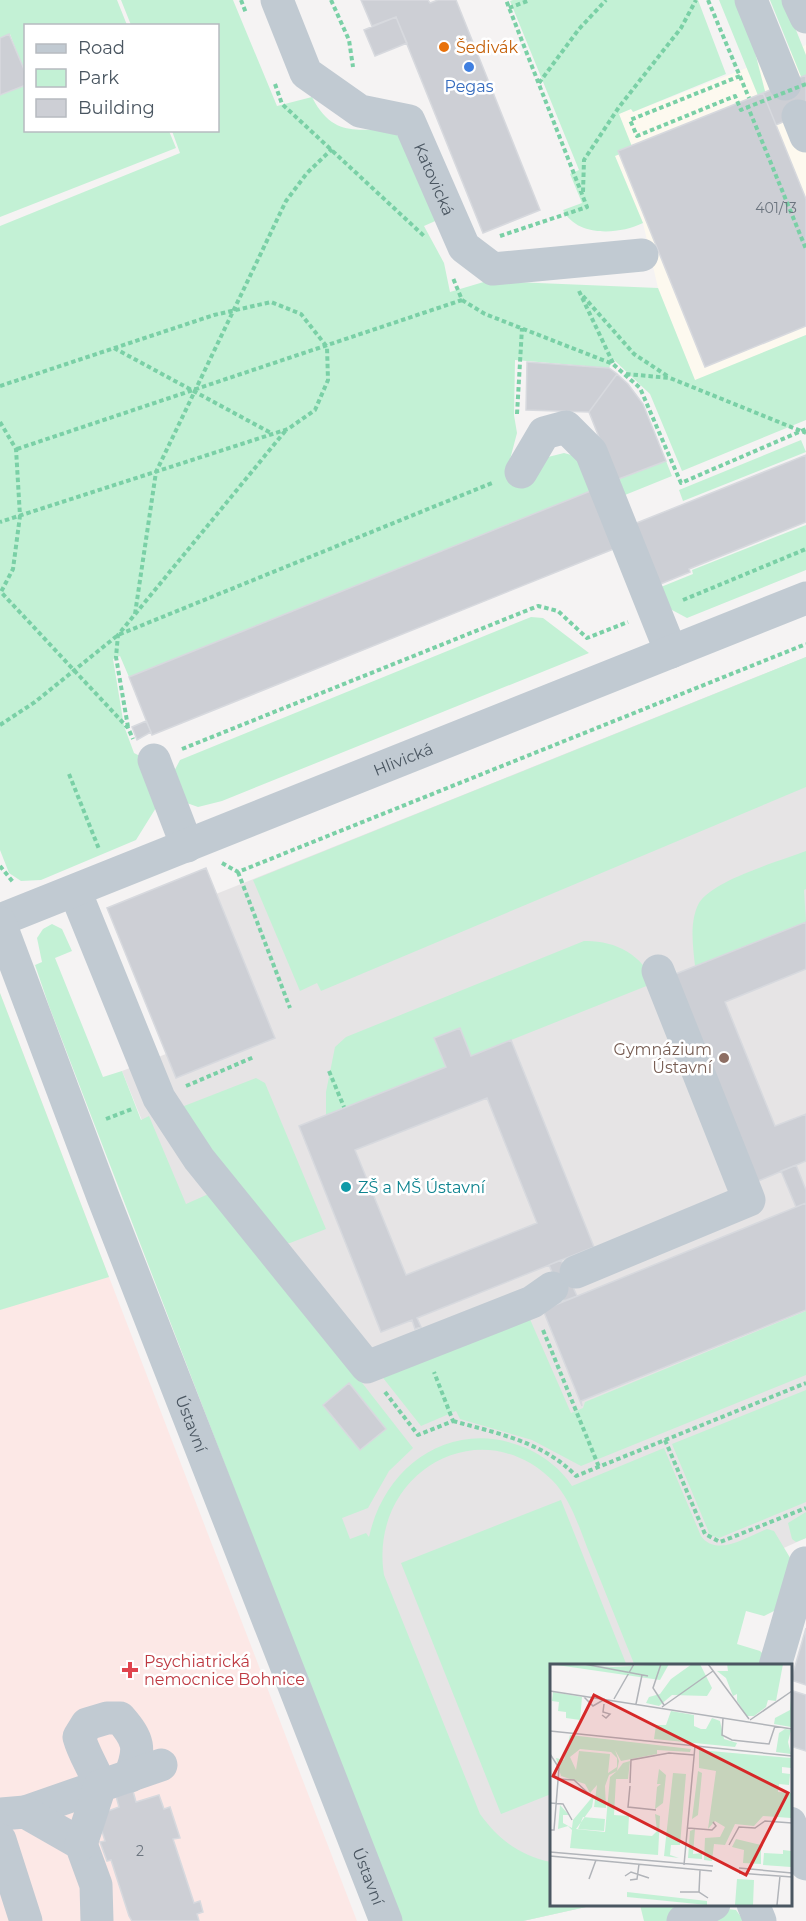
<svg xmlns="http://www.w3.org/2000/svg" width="806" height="1921" font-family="Montserrat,sans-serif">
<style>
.commercial{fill:#fdf9ef}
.education{fill:#e6e4e5}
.medical{fill:#fce8e6}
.green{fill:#c3f1d5;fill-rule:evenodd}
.building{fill:#cdcfd5;stroke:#d7d9de;stroke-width:1.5;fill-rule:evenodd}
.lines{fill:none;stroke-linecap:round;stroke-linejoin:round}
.path{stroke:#7ad0a6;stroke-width:4;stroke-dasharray:4.5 3;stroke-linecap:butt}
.minor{stroke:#c1cad2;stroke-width:33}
.path-bridge{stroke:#7ad0a6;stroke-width:4;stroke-dasharray:4.5 3;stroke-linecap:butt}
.food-dot{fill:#e8710a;stroke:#fff;stroke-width:2}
.shop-dot{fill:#3f7fe0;stroke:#fff;stroke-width:2}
.education-dot{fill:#8d6e63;stroke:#fff;stroke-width:2}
.culture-dot{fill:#0f9aa8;stroke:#fff;stroke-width:2}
.health-dot{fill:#e0444e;stroke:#fff;stroke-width:2}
.labels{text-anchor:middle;stroke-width:5;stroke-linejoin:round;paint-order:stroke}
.number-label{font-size:14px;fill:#6b747e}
.food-label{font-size:16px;fill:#c56008;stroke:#fff;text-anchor:start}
.shop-label{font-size:16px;fill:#366cbe;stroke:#fff}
.street-label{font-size:16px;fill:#4a5661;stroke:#fff}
.education-label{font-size:16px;fill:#785e54;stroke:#fff;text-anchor:end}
.culture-label{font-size:16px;fill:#0d838f;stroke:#fff;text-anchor:start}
.health-label{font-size:16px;fill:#be3a42;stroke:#fff;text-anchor:start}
.inset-road{fill:none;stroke:#b1b4b9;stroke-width:1.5}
.view{fill:#d62828;fill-opacity:0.15;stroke:#d62828;stroke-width:3}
.inset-edge{fill:none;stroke:#4a5661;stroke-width:3}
</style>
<rect width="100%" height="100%" fill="#f5f3f3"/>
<path class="commercial" d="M806,45V335L695,381L658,288L643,223L615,156L632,149L619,114L631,109L633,112Z"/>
<path class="education" d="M806,657V1538L730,1572L719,1666H551V1904L595,1905L523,1921H465L122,1071L166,1054L176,1078L275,1038L216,894Z"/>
<path class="medical" d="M0,993L109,1277L357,1921H0Z"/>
<path class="green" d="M0,0H117L127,25L26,26L25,74L10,34L0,38Z
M121,0H233L277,106L312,97C340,153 378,113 406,142C415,151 435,202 442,218L424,226L444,263L450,292L487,281L658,288L695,380L806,335V420L682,471L650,394L613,359L609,368L515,360L514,415L517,433L508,467L564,453L575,456L598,488L129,677L120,656L113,659L124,726L134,753L144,758L159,803L136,840L41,880L21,881L9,873L0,850V226L180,153L172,131L218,130V26L131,25Z
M513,0H698L726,74L633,112L631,109L619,114L633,149L615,156L643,223C618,235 577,237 563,210L582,203L570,174L579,170L510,1Z
M719,0H738L747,21L766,95L759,98Z
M770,0H784L806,55V89Z
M25,85L26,130L169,131L176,148L0,217V95Z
M801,440L806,452L683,501L679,490Z
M666,461L672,476L620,497L614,481Z
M806,525V570L687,618L672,610L656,589L693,574L692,570Z
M531,617L543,618L589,653L222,801L198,807L184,802L170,779L180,760Z
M806,657V787L321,991L317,983L300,991L253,880Z
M806,851V889L804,890L806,922L695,966C693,946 689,922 699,903C713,880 780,861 806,851Z
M52,924L62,929L72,951L55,958L103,1077L122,1071L141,1120L149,1116L186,1204L213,1192L413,1448L389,1471L368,1508L342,1518L350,1539L366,1533L369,1537C385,1464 453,1417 526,1448C544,1456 561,1469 572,1486L664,1448L701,1536C717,1558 747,1536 767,1529L774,1531L792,1561L776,1610L764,1616L746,1611L737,1644L760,1651L764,1655L762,1666H635C620,1630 606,1593 591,1557C580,1531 572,1500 552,1480C478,1408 368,1475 384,1575L480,1814C498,1839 520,1856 551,1862V1904L595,1905L523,1921H400L49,1006L35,965L42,962L37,938L43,929ZM349,1383L386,1429L360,1450L323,1405Z
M584,941C614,940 642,954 654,983L471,1056L460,1029L434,1038L446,1067L326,1115V1092L335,1047L346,1037Z
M0,993L109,1277L0,1310Z
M256,1078L265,1083L326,1229L290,1243H280L179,1108Z
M806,1311V1375L581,1466L532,1440L460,1419L456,1411L421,1426L380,1374L529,1317L571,1413L583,1408L585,1402Z
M806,1390V1502L719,1538L710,1535L672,1444Z
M561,1500L627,1666H551V1794L501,1814L401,1563Z
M806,1512V1538L796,1542L792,1539L788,1523Z
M640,1905H689L673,1921H644Z
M728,1909L736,1910L744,1921H698Z"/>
<path class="building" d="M361,0H428L430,3L438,0H456L540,210L483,233L396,17L372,26Z
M396,17L407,43L375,56L364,30Z
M9,34L26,74V85L0,95V38Z
M806,75V112L776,125L763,93Z
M763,93L806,199V326L705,367L618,151Z
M527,362L609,368L617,374L589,412L526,410Z
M617,374L628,384L643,404L666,461L616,480L589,412Z
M806,455V522L689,569L690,572L658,585L634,524Z
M598,488L621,546L152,735L129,677Z
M146,721L151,732L137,740L132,727Z
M206,868L275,1038L176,1078L107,908Z
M806,922V969L725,1002L775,1126L806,1114V1161L751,1184L668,977Z
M460,1028L471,1056L511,1040L594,1247L417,1318L421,1327L415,1329L412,1320L381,1332L299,1126L446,1067L434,1038ZM487,1098L537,1223L406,1275L355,1150Z
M796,1165L806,1190V1203L796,1207L781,1171Z
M806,1203V1310L581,1401L582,1406L543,1310Z
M561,1260L577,1296L564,1301L549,1265Z
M349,1383L386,1429L360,1450L323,1405Z
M806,1628V1685L791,1680Z
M790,1690L806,1695V1751L790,1746Z
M133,1791L136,1802L159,1795L164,1809L170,1807L180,1838L173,1839L194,1903L200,1901L203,1912L197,1914L199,1921H132L129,1916L111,1860L107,1861L100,1842L105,1841L97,1815L119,1807L116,1796Z"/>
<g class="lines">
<path class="path" d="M241,0L246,13
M331,0L349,40L353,67
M708,0L749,98
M509,8L530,0
M740,76L630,120L637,136L735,96L741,110L748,107
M539,83L579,29L606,0
M275,84L282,104L424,236
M583,192L584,160L619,107L681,28L696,0
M500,236L587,207L506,0
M579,291L613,363
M583,296L634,354L669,377
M462,300L485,314L613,364L640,388L681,483L806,429
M114,348L271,433
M626,374L670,378L806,433
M0,386L214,315L271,302L301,314L327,347L328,380L315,410L288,429L0,522
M517,414L522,328
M0,422L16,449L20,516L13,569L1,592L128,728L133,739
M17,449L462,300L453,278
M683,600L806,549
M135,614L156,472L286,201L307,173L332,149
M0,725L35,702L118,635L492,483
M128,727L116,657L118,635L286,430
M182,749L538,606L558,611L587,638L628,622
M69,774L99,849
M222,863L238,872L806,644
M0,866L13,882
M238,872L290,1008
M329,1071L344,1107
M186,1086L254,1057
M106,1119L132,1109
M543,1330L599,1467
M385,1392L418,1435L453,1421L434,1372
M453,1421C496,1433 544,1442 576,1476L806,1383
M665,1440L705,1534L720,1542L806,1508"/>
<g class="minor">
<path id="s1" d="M277,0L306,73L360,111L409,121L464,247L493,269L642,255"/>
<path d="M751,0L785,84"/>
<path d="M798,0L806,17"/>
<path d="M798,116L806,136"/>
<path d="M521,472L544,433L566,427L591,452L671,652"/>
<path d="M154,760L187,846"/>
<path d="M75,891L159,1098L199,1159L367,1367L532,1302L552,1288"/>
<path id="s2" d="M0,920L806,598"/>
<path id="s3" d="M0,923L103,1197L386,1921"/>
<path d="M576,1272L749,1200L658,971"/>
<path d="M775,1666L805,1563"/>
<path d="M25,1812L100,1786C94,1768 84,1755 79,1737L87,1724L107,1718H120C139,1740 141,1748 130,1776"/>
<path d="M0,1814L25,1812L81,1844L96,1885L97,1921"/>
<path d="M790,1823L806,1864"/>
<path d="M0,1840L26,1921"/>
<path d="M81,1844L100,1786L161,1765"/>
<path d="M753,1904L760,1921"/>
<path d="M683,1921L714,1904"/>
</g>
<path class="path-bridge" d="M806,84L748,107L806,249"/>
</g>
<circle class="food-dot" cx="444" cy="47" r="6"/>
<circle class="shop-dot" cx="469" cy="67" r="6"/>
<circle class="education-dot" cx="724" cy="1058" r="6"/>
<circle class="culture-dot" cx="346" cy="1187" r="6"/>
<path class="health-dot" d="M127 1661h6v6h6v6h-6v6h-6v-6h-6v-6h6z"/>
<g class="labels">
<g class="number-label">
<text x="776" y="213">401/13</text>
<text x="140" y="1856">2</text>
</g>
<g class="food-label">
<text x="456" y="53">Šedivák</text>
</g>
<g class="shop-label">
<text x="469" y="92">Pegas</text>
</g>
<g class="street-label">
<text dy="6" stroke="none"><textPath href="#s1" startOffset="258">Katovická</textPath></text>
<text dy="6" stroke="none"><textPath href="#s2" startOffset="434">Hlivická</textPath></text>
<text dy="6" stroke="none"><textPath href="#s3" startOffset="536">Ústavní</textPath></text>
<text dy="6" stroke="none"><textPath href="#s3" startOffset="1022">Ústavní</textPath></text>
</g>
<g class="education-label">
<text x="712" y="1055">Gymnázium<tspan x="712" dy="18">Ústavní</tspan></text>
</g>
<g class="culture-label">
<text x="358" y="1193">ZŠ a MŠ Ústavní</text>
</g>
<g class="health-label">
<text x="144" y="1667">Psychiatrická<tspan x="144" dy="18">nemocnice Bohnice</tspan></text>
</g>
</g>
<g transform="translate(550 1664)">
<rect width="242" height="242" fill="#f5f3f3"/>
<path d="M0,0L63,3L119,0L110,16ZM142,0H150L162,24L157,32L122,31L109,42L96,39L99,33L110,30L121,15ZM177,0H233L226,37L218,36L216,43L204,52H197L187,37V30L183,32L176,14L167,7H178ZM3,28L32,33L30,56L16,54V48L8,47L9,38L2,37ZM241,33V63L224,60L225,54L240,46ZM121,47L144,51V62L151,65H156L162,54L170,57L174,75L187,79L185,83L104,75L106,61H116ZM235,65L241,66L238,78L241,90L226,88L229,69ZM20,71L141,85L140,88L107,86V90L71,97L65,86L69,97L67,107L73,99L80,97L78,115H66L64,151L79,152L78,170L102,172L107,167L105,150L110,152L108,191L20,184L22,166L18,162L8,165L10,141L19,151H13V159L22,164L23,156L44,131L42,143L26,165L55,168L60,113L67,107L59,111L55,122L56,144L44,143L47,121L40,129L35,120L11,112L6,94L14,96ZM30,85L61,88L67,94V103L58,109L60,90L29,87L26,106L20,93ZM149,86L241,94V104L232,103V109L240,110L239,121L229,120L228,128L241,129V154L213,152L204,162L185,160L175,181L164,180L162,197L154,196L155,174L170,173L175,163L165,157L158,165L166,107L149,104ZM109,105L116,111L113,139L105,145L107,123L111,120H107ZM148,107L152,109L148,151L142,155ZM123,109L136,110L130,181H121L120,191L129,194L114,192ZM33,153L55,155L54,167L28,165ZM145,165L143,190L152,189V195L138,194L140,167ZM186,175L211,181V200L193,199L194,186L182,183ZM233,186L241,187V203L213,201L214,189L233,190ZM187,215L204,216L203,241H185ZM77,228L157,237V241L77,233Z" fill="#c3f1d5" fill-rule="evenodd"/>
<path class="inset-road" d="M34,0L98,12M111,0L103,24L114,41M158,0L199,55M0,27L242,65M34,33L43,42L55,35M64,35L84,0M86,40L92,11M112,43L163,7M52,51L56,54L60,50L53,48L54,40M173,54L172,71L182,76L219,80L225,62M200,56L242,27M0,67L242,92M0,90L9,104L4,166H0M8,115L24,116L39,130M80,119L81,96L119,89L144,91M80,122L78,143L106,146M0,139L13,140L22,156M138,164L162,166L166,162L163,158M179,181L189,163L205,164L215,157L242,159M0,188L163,202M0,192L162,207M134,201L145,82M189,204L242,209M150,206L149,228L158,234M189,209L242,213M75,212L81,208L99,214M39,215L46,196M80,216L87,215L89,200M130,228H149M227,241L230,212"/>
<path class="view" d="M44,31L238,129L196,211L3,112Z"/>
<rect width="242" height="242" class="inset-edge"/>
</g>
<rect x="24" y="24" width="195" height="108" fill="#ffffff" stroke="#b7bbc0" stroke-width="1.5"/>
<rect x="36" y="44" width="30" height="9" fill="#c1cad2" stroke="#b7bbc0" stroke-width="1.5"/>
<text x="78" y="54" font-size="18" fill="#4a5661">Road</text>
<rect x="36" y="69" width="30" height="18" fill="#c3f1d5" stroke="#b7bbc0" stroke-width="1.5"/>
<text x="78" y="84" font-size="18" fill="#4a5661">Park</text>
<rect x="36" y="99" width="30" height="18" fill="#cdcfd5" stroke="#b7bbc0" stroke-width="1.5"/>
<text x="78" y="114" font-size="18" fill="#4a5661">Building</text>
</svg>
